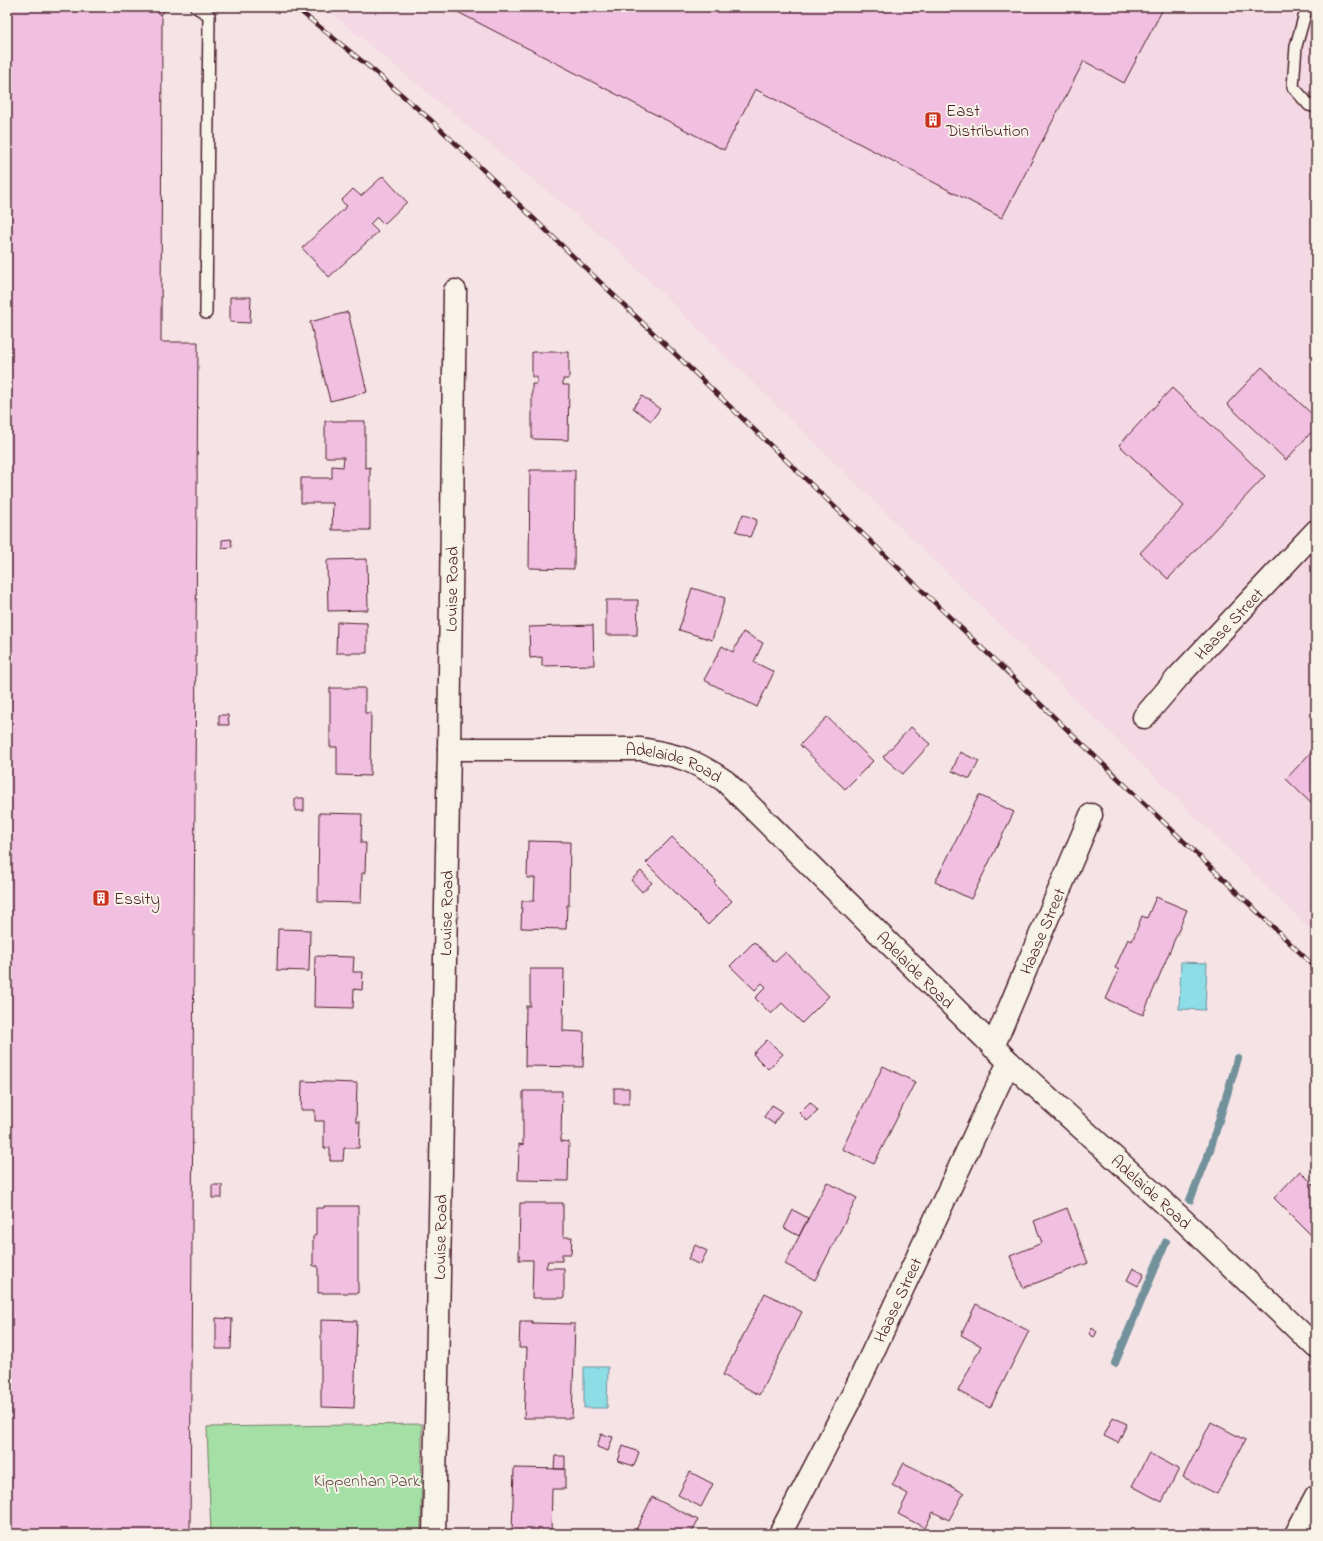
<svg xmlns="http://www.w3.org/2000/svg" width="1323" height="1541" font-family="'Indie Flower',sans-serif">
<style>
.built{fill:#f4d8e4}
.green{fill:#a4dfa5;stroke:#777f68}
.water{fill:#8cdde6;stroke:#72919b}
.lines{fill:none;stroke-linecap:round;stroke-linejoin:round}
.stream{stroke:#72919b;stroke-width:8}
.building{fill:#f1bfe0;stroke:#4a1f2b}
.service-casing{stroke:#4a1f2b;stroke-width:14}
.minor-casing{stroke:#4a1f2b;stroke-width:25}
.service{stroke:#f7f3e8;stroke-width:11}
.minor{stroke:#f7f3e8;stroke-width:22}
.rail-casing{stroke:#4a1f2b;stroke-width:4.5}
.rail{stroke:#f7f3e8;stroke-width:3;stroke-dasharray:9;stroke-linecap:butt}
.labels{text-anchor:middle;stroke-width:4;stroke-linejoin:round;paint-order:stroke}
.poi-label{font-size:17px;fill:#4a1f2b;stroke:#f7f3e8;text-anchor:start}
.street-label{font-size:17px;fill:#4a1f2b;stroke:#f7f3e8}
.park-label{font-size:17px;fill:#604f4a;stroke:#f7f3e8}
</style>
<rect width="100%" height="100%" fill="#f5e3e6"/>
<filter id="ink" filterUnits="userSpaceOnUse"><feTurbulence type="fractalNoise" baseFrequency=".025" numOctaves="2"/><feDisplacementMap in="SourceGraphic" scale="8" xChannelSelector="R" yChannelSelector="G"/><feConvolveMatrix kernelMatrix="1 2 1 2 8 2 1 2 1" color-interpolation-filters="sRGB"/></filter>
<g filter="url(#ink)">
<path class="built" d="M324,7H1316V935L616,248Z"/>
<path class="green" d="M422,1424L421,1534H211L207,1427Z"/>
<path class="water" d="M1181,962L1207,963L1205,1010L1179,1009Z
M584,1367H608L607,1408H584Z"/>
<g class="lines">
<path class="stream" d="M1190,1200L1209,1153L1238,1058
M1115,1363L1166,1242"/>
</g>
<path class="building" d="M7,7H142L145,8L152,7L162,17L161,342H198L190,1534H7Z
M152,7H169L160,15Z
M448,7H1164L1124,83L1084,61L1002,218L755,89L724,150Z
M1316,41V77H1315Z
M383,176L407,202L384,224L377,217L370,224L378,232L329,277L302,248L347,206L341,201L353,189L361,196Z
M230,297H251L250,323L230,322Z
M348,312L367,392L330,401L310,322Z
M532,352H569V379H563V385H569L568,440L532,439V384H537V377H532Z
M1262,367L1316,418V427L1286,460L1227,404Z
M1172,388L1265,476L1168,579L1140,553L1184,506L1119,445Z
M642,396L660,409L651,421L633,408Z
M325,421H365V468L370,467V530H332L333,503H301V478H332V466L343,467L344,457H325Z
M530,470H575L574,569L529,568Z
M743,514L757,520L750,537L736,531Z
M231,539L232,547L222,548V540Z
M367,559L368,610L328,611L327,560Z
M692,588L725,598L712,640L679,630Z
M606,600H638L637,635H606Z
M337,622L367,623V653H336Z
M593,625L594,665L542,666V657L530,658L529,627Z
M743,632L763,643L754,662L774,672L757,707L704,680L722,646L733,652Z
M330,688H365V713H371L370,776L337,775V747H330Z
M219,715H228L229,725H219Z
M827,717L873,761L845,789L800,745Z
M911,727L930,744L903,774L883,757Z
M1316,747V808L1286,779Z
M960,752L979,761L970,779L952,771Z
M979,795L1014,812L971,899L935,882Z
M295,798H304V811H295Z
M319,813L362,814L361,843H366L365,873H362L361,903L318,902Z
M672,837L716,881L714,883L732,901L708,925L646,863Z
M528,841L570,842L569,905H567L566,929L521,928L522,901H534L535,878H527Z
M1316,861V870L1311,866Z
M641,871L652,883L642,892L631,880Z
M1156,897L1187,910L1143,1015L1106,999L1119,970L1115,968L1128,939L1132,941L1142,916L1147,918Z
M278,929L310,930L309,971L277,970Z
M754,942L775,962L786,952L829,996L802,1023L782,1003L771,1014L755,998L766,987L762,983L755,990L730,966Z
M315,956L354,957L353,972H363L362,990L354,989L353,1008L314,1007Z
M530,969H564L563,1031L584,1032L583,1067L525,1066L526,1006H530Z
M767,1040L783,1054L768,1069L753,1054Z
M883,1066L915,1082L874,1164L842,1149Z
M302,1081L357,1083L356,1122H360L359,1148H344L343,1161H330V1148H324V1121H315V1110H301Z
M614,1088H629V1104H614Z
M523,1091H562L561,1141L569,1142L568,1181L518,1180L519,1144L523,1145Z
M810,1102L818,1111L807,1121L799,1113Z
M772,1105L782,1111L774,1124L764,1117Z
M1300,1171L1316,1187V1240L1274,1198Z
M827,1182L857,1198L815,1280L785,1264Z
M212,1185H222V1198H212Z
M520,1203H563V1237H572L571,1254H562V1261H548L546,1268H564V1298H532L533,1260H519Z
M324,1206H358V1293H318V1266H313V1237L316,1234V1208H324Z
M1067,1208L1088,1263L1023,1288L1010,1256L1042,1243L1034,1221Z
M793,1210L808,1218L799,1236L784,1228Z
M695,1245L707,1251L700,1265L688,1259Z
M1133,1268L1144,1274L1138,1286L1127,1280Z
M765,1293L802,1312L759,1395L723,1375Z
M976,1304L1029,1331L990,1408L958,1391L981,1346L961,1335Z
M216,1318L232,1319L231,1349H216Z
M321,1320L357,1321L354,1408L321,1407Z
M520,1321H532V1323L575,1324L572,1418H524L527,1348H519Z
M1092,1328L1097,1332L1094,1337L1089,1334Z
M1113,1417L1127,1424L1118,1443L1104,1436Z
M1211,1422L1245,1440L1217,1494L1183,1477Z
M601,1434L613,1437L608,1451L597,1447Z
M623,1446L639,1452L634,1466L618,1461Z
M1149,1453L1179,1469L1162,1502L1132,1486Z
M555,1456H565V1469H554Z
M904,1463L964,1493L949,1520L933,1512L925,1528L898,1514L908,1494L892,1485Z
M514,1468L565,1469V1489H552L551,1534H512Z
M690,1472L713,1484L701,1507L678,1495Z
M652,1497L698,1520L691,1534H634Z"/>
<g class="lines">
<g class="service-casing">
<path id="service" d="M196,7L209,15L206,313
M1307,7L1296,46L1293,87L1309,105L1316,107"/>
</g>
<g class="minor-casing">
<g id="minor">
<path id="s1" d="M1144,717L1179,676L1316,531"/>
<path id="s2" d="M449,749H641C678,755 694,760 725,781L1009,1062L1184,1221L1316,1347"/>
<path id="s3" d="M993,1047L1091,815"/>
<path id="s4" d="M434,1534L449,749L455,291"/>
<path id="s5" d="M780,1534L854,1392L1009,1062"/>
<path d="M1296,1534L1316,1496"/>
</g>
</g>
<use href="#service" class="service"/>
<use href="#minor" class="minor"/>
<g class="rail-casing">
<path id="rail" d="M295,7L373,70L432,121L1316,968"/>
</g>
<use href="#rail" class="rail"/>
</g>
</g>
<defs>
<g id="building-square" transform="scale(0.9)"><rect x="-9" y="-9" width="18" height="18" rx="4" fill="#c8321e" stroke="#f7f3e8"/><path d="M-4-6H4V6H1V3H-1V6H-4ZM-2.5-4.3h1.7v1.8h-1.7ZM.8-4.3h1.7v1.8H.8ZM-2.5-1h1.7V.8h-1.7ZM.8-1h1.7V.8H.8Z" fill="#fff"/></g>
</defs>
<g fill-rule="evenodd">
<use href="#building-square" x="933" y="120"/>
<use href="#building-square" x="101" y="898"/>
</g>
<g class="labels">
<g class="poi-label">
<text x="946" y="116">East<tspan x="946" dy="20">Distribution</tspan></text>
<text x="114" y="904">Essity</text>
</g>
<g class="street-label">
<text dy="6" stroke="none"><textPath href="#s4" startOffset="945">Louise Road</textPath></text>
<text dy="6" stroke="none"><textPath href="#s1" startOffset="126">Haase Street</textPath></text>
<text dy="6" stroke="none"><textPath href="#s2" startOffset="227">Adelaide Road</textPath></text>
<text dy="6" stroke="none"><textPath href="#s4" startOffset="621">Louise Road</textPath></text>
<text dy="6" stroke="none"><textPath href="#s3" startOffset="126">Haase Street</textPath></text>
<text dy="6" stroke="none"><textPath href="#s2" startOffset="551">Adelaide Road</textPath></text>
<text dy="6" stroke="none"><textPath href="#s2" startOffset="875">Adelaide Road</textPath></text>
<text dy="6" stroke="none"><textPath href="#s4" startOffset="297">Louise Road</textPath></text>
<text dy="6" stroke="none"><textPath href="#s5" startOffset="262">Haase Street</textPath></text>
</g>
<g class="park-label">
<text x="367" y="1486">Kippenhan Park</text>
</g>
</g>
<rect width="1323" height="1541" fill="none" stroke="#f7f3e8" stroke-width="24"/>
<rect x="12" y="12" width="1299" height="1517" fill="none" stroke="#4a1f2b" stroke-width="1.5" filter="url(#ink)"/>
</svg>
